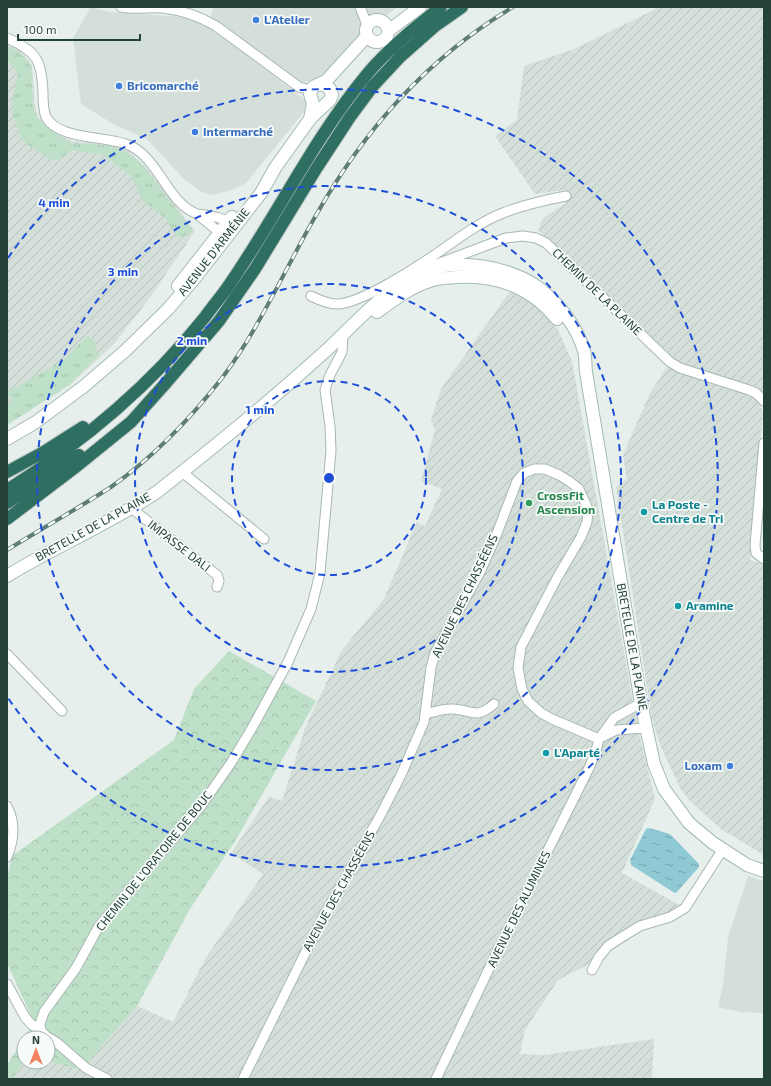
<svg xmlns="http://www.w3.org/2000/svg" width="771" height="1086" font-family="'Exo 2',sans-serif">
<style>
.built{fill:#d4dfda}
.industrial{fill:url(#industrial-furrows)}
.grass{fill:url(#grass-tufts)}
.forest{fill:url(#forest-crowns)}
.water{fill:url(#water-ripples)}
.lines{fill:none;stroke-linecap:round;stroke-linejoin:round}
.street-casing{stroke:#a8b8b2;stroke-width:11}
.secondary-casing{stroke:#a4bbb3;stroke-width:14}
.highway-casing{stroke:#c2cac8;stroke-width:14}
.street{stroke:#fff;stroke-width:9}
.secondary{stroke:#fff;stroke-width:12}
.highway{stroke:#2f6f62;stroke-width:12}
.rail-casing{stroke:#5f7d75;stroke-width:4}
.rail{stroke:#f7fbf9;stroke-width:2.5;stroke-dasharray:8;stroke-linecap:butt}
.ring{fill:none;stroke:#1d4ed8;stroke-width:2;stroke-dasharray:7 5}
.shop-dot{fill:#3f7fe0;stroke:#f7fbf9;stroke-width:1.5}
.leisure-dot{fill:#2e9e5b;stroke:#f7fbf9;stroke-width:1.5}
.culture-dot{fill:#0f9aa8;stroke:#f7fbf9;stroke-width:1.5}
.labels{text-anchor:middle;stroke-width:3.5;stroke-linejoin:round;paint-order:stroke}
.shop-label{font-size:12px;font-weight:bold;fill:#366cbe;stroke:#f7fbf9;text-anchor:start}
.street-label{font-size:12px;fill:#24423a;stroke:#f7fbf9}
.leisure-label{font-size:12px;font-weight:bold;fill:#27864d;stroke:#f7fbf9;text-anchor:start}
.culture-label{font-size:12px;font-weight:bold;fill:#0d838f;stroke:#f7fbf9;text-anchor:start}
.centre{fill:#1d4ed8;stroke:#f7fbf9;stroke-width:2}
.ring-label{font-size:12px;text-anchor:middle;font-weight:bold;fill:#1d4ed8;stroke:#f7fbf9;stroke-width:3.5;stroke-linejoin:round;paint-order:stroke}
</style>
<defs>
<pattern id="industrial-furrows" width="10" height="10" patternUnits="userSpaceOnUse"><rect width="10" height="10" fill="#d4dfda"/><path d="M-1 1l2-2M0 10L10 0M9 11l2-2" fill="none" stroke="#b6c1bc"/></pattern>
<pattern id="grass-tufts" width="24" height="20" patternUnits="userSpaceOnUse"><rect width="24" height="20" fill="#bfe0c8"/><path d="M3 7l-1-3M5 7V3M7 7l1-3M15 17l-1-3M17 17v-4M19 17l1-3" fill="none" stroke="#a4c1ad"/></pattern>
<pattern id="forest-crowns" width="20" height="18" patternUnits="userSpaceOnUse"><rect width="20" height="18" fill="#bfe0c8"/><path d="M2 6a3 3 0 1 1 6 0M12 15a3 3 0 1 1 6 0" fill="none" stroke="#a4c1ad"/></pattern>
<pattern id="water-ripples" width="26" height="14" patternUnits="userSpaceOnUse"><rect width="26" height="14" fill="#8ec9d4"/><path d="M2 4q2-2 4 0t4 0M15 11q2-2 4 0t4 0" fill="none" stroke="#74a5ad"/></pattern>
</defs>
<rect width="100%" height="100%" fill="#e6efeb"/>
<path class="built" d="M91,7L110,12L183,17L212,28L305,100L308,107L246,183L229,191L211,195L200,191L184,179L147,139L115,125L81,104L73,38Z
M213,7H397L381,20H375L371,19L359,28L361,35L320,79L306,82L297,81L284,69L211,17Z
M748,876L764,881V1013L741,1012L718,1007L723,985L728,937Z"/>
<path class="industrial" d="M660,7H764V393L678,362L538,230L543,218L566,203L565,190L535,194L495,136L517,120L524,66L574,49Z
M7,44L21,51L32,65L35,106L38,117L52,130L71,141L114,146L128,151L145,166L195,231L147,302L113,345L70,385L7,425Z
M510,291L537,306L557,328L572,361L631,691L641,742L655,799L622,873L683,907L608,943L589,964L558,980L525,1030L520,1054L544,1055L654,1039L652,1079H13L24,1062L48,1061L81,1070L137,1006L173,1022L205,959L263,874L231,853L269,797L282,801L305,728L342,650L384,599L417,522L425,526L442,489L421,481L435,430L431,420L441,389Z
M669,364L749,393L758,400L763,413L750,560L764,564V855L721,829L689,800L681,790L661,747L652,719L616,487L627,479L623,455L650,393Z"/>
<path class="grass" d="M7,46L18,51L31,66L33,106L36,117L52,131L70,143L109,145L128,153L141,163L193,231L188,235L177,237L166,219L142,200L132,177L104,155L71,150L60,160H52L25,143L21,136L13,116L12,101L18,74L11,64L7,61Z
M88,336L96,343L95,347L99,355L70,384L7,425V405L12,401L7,392L61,362Z"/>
<path class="forest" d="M229,651L316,701L237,838L190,909L137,1006L81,1070L48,1061V1038H24L34,1022L7,963V879L12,856L174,740L194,689Z
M24,1038V1062L13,1079H7V1065Z"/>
<path class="water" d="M649,828L670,834L699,864V867L676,893L673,892L631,865L630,860L646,829Z"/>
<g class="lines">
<g class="street-casing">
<path id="street" d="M121,7C135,10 149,7 162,8C181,10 201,17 216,26L299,87L311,90
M360,7L366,22
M7,38C37,51 42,61 43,93C43,101 43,110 46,117C59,141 109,135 131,146C160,161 167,202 197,214
M224,236L197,214C211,216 223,217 234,225
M437,264L506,238L523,236L536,238L546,243L670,362L680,368L749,390L756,393L764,401
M433,265L430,258C454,242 477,223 503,213C523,205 545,200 566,196
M311,296C319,300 328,304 337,304C359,304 411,271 430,258
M764,443L755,545L756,553L764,559
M182,472L264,539
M131,508L217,575L219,581L217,587
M7,654L62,711
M425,714C434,712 444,708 453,709C472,710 476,720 494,704
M600,738L616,730L646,728
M7,806C16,823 14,840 7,857
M592,970L599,957L608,946L622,937L640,926L670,917L685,908L723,849
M7,984L25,1017L31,1024L41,1031
M107,1079L86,1068L56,1042L46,1036L41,1031L40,1024L44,1012L76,968L99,926L201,806L231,763L252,728L288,662L311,609L320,573L331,451L330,426L325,390L329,377L342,352L343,336
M243,1079L321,921L380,816L401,775L424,722L431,668L435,653L480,572L496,536L517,481L524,473L534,469H545L559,475L569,481L579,489L588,509L587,522L581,537L557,578L521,647L518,668L522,689L528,701L541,713L552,719L599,739
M436,1079L500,946L590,766L597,747L599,739L614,718L641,703"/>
</g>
<g class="secondary-casing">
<path id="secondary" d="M366 31a11 11 0 1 1 22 0a11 11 0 1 1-22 0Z
M388,31L420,7
M310,119L313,104L310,94L313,87L326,81L367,36
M178,286L232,217
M377,312C394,300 410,287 430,281C438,278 448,278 457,277C498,275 531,287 557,319
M7,439L36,422L83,387L125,351L168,309L194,279L261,193L275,168L310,119L330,100L332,95L330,89L325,85L319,84
M7,576C56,546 109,524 157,492C213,448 268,403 320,356C353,327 384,287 426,271C458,258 508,267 536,286C557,301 577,326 584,351C586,358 585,365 586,372L641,703L654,764L664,789L689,823L713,843L747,865L764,871"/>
</g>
<g class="highway-casing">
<path id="highway" d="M7,472L42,453L83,427
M7,490C82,443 150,386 205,317C212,307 220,298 227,288C276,218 313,139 368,73C389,48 415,27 441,7
M7,503L79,455
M7,519L73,469L131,422L165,384L219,321L255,269L316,169L350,117L373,86L400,57L435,26L462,7"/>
</g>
<use href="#street" class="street"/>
<use href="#secondary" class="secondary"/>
<use href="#highway" class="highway"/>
<g class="rail-casing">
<path id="rail" d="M7,550C41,529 77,509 111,487C152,458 191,418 222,378C259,329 284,271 315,217C364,130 426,59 513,7"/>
</g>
<use href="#rail" class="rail"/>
</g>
<g class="ring">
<circle cx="329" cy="478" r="97"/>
<circle cx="329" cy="478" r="194"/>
<circle cx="329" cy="478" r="292"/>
<path d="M8 258A389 389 0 1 1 8 698"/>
</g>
<g class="shop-dot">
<circle cx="256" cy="20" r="4"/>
<circle cx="119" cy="86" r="4"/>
<circle cx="195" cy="132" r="4"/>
<circle cx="730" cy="766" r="4"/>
</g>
<circle class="leisure-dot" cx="529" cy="503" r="4"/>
<g class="culture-dot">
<circle cx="644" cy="512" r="4"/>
<circle cx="678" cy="606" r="4"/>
<circle cx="546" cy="753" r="4"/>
</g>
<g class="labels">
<g class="shop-label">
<text x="264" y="24">L'Atelier</text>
<text x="127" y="90">Bricomarché</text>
<text x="203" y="136">Intermarché</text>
<text x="722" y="770" text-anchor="end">Loxam</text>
</g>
<g class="street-label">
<text transform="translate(214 252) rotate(-52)" y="4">AVENUE D'ARMÉNIE</text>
<text transform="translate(597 292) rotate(44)" y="4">CHEMIN DE LA PLAINE</text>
<text transform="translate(93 527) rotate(-29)" y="4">BRETELLE DE LA PLAINE</text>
<text transform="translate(179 546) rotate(38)" y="4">IMPASSE DALI</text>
<text transform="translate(465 596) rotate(-64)" y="4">AVENUE DES CHASSÉENS</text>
<text transform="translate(632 647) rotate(80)" y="4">BRETELLE DE LA PLAINE</text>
<text transform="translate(154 861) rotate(-51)" y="4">CHEMIN DE L'ORATOIRE DE BOUC</text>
<text transform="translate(339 891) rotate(-61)" y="4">AVENUE DES CHASSÉENS</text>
<text transform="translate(519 909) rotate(-64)" y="4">AVENUE DES ALUMINES</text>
</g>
<g class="leisure-label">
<text x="537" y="500">CrossFit<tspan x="537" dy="14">Ascension</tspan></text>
</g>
<g class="culture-label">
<text x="652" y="509">La Poste -<tspan x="652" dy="14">Centre de Tri</tspan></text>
<text x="686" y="610">Aramine</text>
<text x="554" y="757">L'Aparté</text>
</g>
</g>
<circle cx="329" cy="478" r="6" class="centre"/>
<g class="ring-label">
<text x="54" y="207">4 min</text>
<text x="123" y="276">3 min</text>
<text x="192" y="345">2 min</text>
<text x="260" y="414">1 min</text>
</g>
<rect width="771" height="1086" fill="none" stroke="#24423a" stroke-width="16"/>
<g transform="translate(36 1050)"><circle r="19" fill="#f7fbf9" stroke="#a3b1ad"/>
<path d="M0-3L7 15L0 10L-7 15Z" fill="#f4845f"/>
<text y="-6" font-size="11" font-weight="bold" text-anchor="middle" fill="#24423a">N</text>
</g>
<path d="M18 34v6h122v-6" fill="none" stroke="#24423a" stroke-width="2"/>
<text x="24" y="34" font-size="12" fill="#24423a" stroke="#f7fbf9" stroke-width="3" paint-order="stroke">100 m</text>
</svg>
